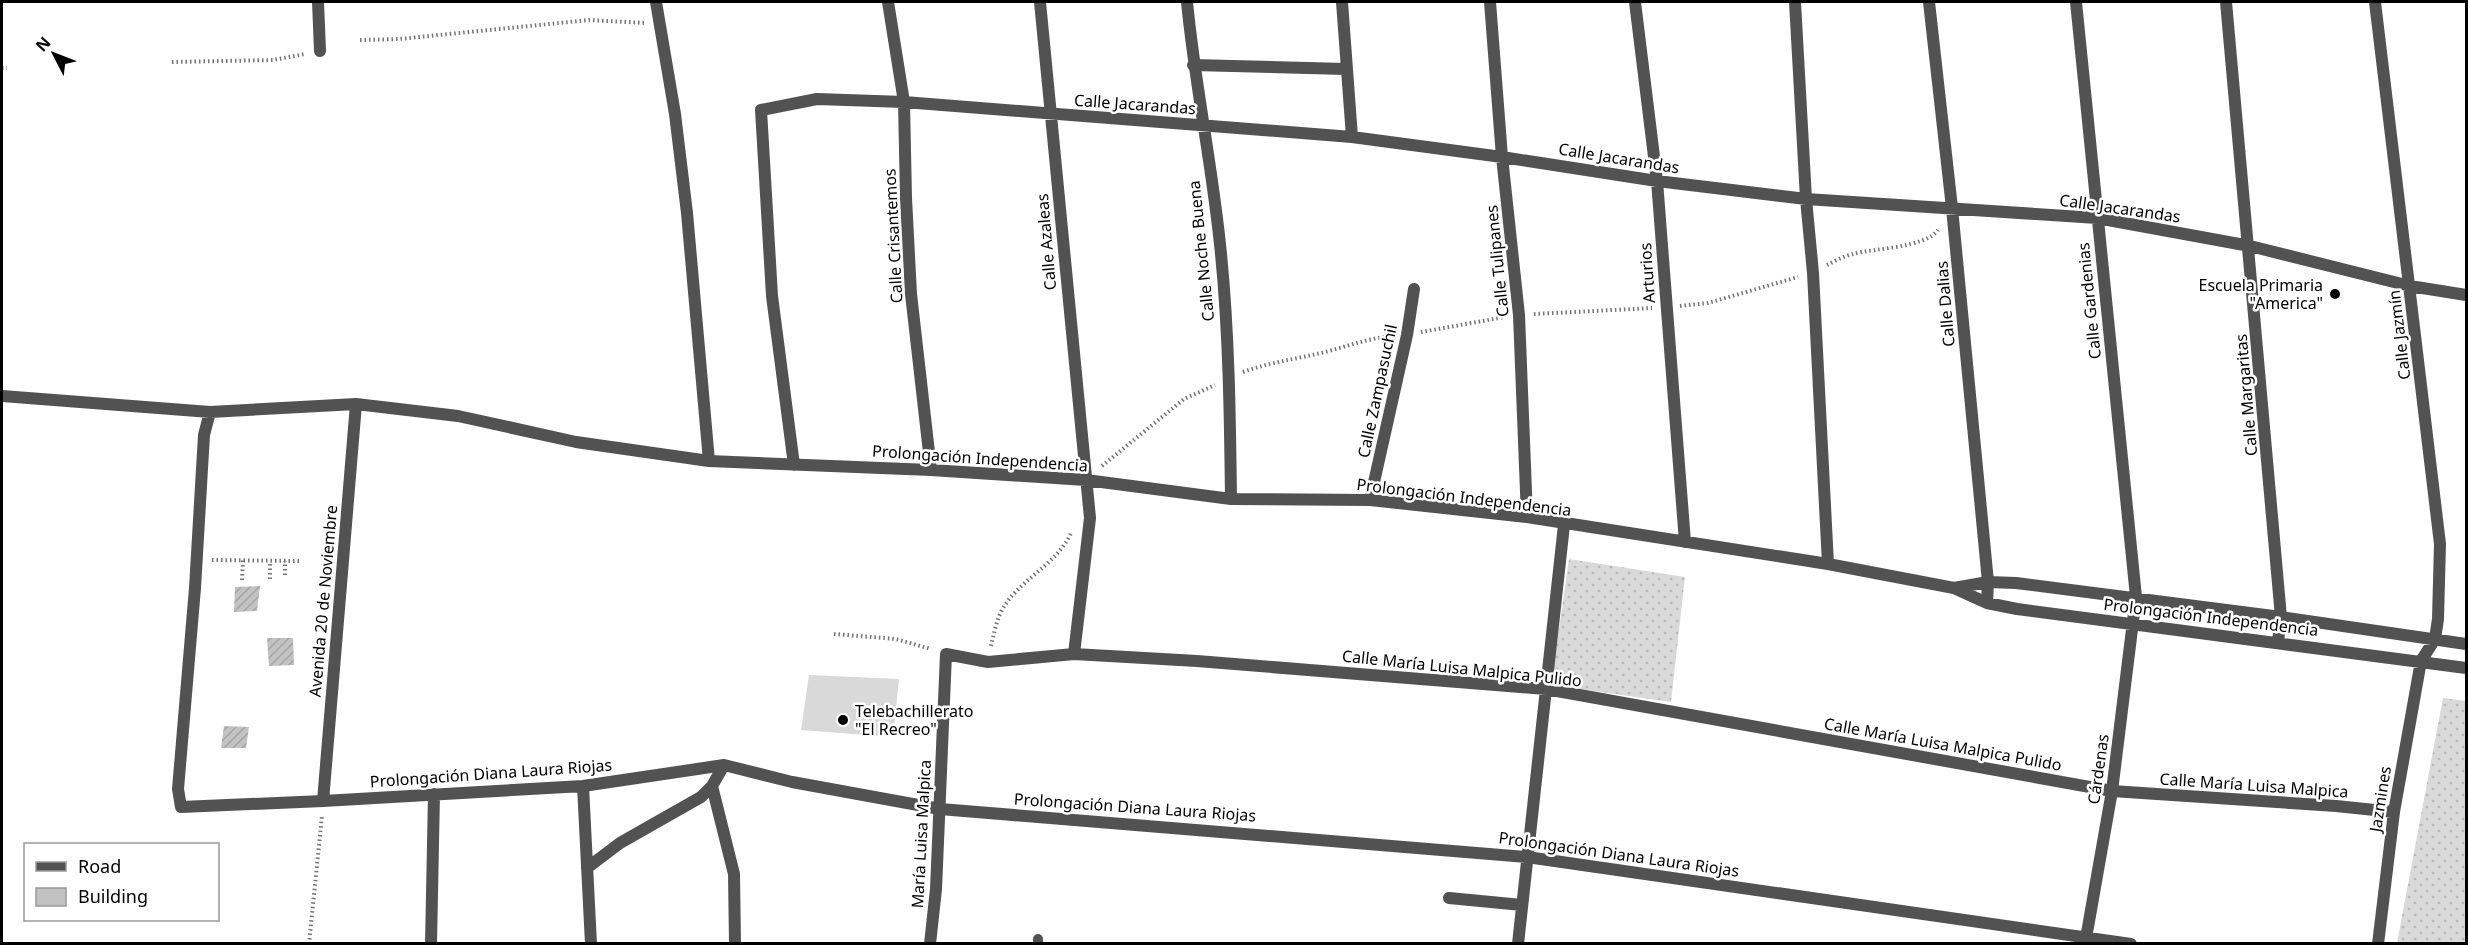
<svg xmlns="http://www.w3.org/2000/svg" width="2468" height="945" font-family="'Noto Sans',sans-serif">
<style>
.grass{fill:url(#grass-dots)}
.garden{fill:#d9d9d9}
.building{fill:url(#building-hatch)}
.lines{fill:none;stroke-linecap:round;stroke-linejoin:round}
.path{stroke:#747474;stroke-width:4;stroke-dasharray:1.5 3;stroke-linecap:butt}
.service{stroke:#525252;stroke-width:10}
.minor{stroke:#525252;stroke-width:12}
.poi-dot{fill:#000;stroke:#fff;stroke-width:2}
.labels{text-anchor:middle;stroke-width:5;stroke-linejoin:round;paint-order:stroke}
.street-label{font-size:16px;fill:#000;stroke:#fff}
.poi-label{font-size:16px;fill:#000;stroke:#fff;text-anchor:end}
</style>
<defs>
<pattern id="grass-dots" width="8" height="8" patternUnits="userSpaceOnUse" patternTransform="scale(1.5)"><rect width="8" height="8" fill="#d9d9d9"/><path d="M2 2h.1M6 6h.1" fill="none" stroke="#b8b8b8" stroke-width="1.8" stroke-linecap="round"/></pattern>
<pattern id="building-hatch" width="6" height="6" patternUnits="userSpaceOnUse" patternTransform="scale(1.5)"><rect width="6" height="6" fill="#c2c2c2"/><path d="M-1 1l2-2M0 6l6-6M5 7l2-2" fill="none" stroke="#a5a5a5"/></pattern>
</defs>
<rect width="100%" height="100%" fill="#fff"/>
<path class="grass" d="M1569,559L1685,577L1671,702L1551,685Z
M2443,698L2466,701V943H2397Z"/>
<path class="garden" d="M809,675L899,679L893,737L801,730Z"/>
<path class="building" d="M260,586L257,611L234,612L235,587Z
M267,638H293L294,665L269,666Z
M224,726L249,727L246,748H221Z"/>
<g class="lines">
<path class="path" d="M360,40L399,39L589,20L646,23
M172,62L273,60L305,54
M2,68H7
M1827,265C1835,261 1844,256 1853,254C1874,248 1925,248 1938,230
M1680,306L1708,303L1798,277
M1534,314L1652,308
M1421,332L1505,317
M1243,372C1270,362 1297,359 1325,352C1348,346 1369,338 1393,336
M1102,466L1184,399L1215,385
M212,560L299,561
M285,575V561
M270,579V561
M242,580L243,560
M834,634L896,639L931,649
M991,646C994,634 996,621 1002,610C1019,579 1056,566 1071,533
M309,944L322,816"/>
<path class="service" d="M1038,944V939"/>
<path class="minor" d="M318,2L320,51
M656,2L675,114L687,213L709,461
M888,2L904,102L906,198L911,294L931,470
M1040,2L1090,518L1074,654
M1187,2C1195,86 1213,169 1221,254C1229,335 1230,417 1231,499
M1342,2L1352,137
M1490,2L1502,157L1519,315L1527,517
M1635,2L1657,181L1685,542
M1795,2L1806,199L1813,273L1828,564
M1929,2L1952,208L1988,582L1987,603
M2076,2L2136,597L2112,791L2085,944
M2226,2L2281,617L2278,642
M2375,2L2440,544L2438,619L2435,639L2421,661L2394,812L2378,944
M1193,65L1346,69
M2,396L210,412L356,404L458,416L576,442L709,461L931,470L1086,480L1231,499L1370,500L1527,517L1828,564L1954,588L1987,603L2017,609L2466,668
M210,412L204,435L195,588L178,789L181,807L323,801L583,786L724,765L792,782L940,809L1527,857L2131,944
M794,465L772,296L761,110L817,99L904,102L1352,137L1502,157L1657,181L1806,199L2097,218L2250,246L2410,286L2466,295
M1370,500L1407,335L1414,289
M1954,588L1988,582L2016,583L2281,617L2466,644
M583,786L591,944
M712,786L734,874L735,944
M323,801L356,404
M587,868L620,843L701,797L712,786L724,765
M1449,898L1522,905
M431,944L434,794
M930,944L936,889L946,654L988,662L1074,654L1197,661L1546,689L2112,791L2336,806L2394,812
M1518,944L1564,525"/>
</g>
<g class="poi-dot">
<circle cx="2335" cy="294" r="6"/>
<circle cx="843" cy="720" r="6"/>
</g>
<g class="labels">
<g class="street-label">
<text transform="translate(1135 104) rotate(4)" y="6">Calle Jacarandas</text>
<text transform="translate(1619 158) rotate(9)" y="6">Calle Jacarandas</text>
<text transform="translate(2120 208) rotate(8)" y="6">Calle Jacarandas</text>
<text transform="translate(893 236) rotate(-93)" y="6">Calle Crisantemos</text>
<text transform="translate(1046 242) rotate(-95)" y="6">Calle Azaleas</text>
<text transform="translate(1201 251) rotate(-96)" y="6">Calle Noche Buena</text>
<text transform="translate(1497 261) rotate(-96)" y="6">Calle Tulipanes</text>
<text transform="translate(1647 273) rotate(-94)" y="6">Arturios</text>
<text transform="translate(2089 301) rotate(-96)" y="6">Calle Gardenias</text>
<text transform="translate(1945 304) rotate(-95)" y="6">Calle Dalias</text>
<text transform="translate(2399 335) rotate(-97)" y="6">Calle Jazmín</text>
<text transform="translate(1377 391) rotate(-78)" y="6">Calle Zampasuchil</text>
<text transform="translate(2246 395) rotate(-95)" y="6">Calle Margaritas</text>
<text transform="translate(980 458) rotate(4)" y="6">Prolongación Independencia</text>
<text transform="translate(1464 497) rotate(7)" y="6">Prolongación Independencia</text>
<text transform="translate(323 601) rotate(-85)" y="6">Avenida 20 de Noviembre</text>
<text transform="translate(2211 617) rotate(7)" y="6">Prolongación Independencia</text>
<text transform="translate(1462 668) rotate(6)" y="6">Calle María Luisa Malpica Pulido</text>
<text transform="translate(1943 744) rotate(10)" y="6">Calle María Luisa Malpica Pulido</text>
<text transform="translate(2098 769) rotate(-82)" y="6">Cárdenas</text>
<text transform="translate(491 773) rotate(-4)" y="6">Prolongación Diana Laura Riojas</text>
<text transform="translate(2254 785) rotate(4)" y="6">Calle María Luisa Malpica</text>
<text transform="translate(2380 799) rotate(-81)" y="6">Jazmines</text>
<text transform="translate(1135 807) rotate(4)" y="6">Prolongación Diana Laura Riojas</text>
<text transform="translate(921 834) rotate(-87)" y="6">María Luisa Malpica</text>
<text transform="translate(1619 854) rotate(8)" y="6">Prolongación Diana Laura Riojas</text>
</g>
<g class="poi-label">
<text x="2323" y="291">Escuela Primaria<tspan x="2323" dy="18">"America"</tspan></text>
<text x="855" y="717" text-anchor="start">Telebachillerato<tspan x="855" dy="18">"El Recreo"</tspan></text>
</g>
</g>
<rect width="2468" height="945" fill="none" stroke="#000000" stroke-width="6"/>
<rect x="24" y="843" width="195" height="78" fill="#ffffff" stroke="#999999" stroke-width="1.5"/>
<rect x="36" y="862" width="30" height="9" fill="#525252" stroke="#999999" stroke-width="1.5"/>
<text x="78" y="873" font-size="18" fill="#000000">Road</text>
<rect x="36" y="888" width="30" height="18" fill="#c2c2c2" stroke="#999999" stroke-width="1.5"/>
<text x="78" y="903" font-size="18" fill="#000000">Building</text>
<g transform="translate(54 54) rotate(312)" stroke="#ffffff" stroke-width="4.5" paint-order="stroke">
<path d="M0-4.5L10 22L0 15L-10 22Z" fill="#000000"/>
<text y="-9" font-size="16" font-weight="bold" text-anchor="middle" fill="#000000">N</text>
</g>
</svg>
